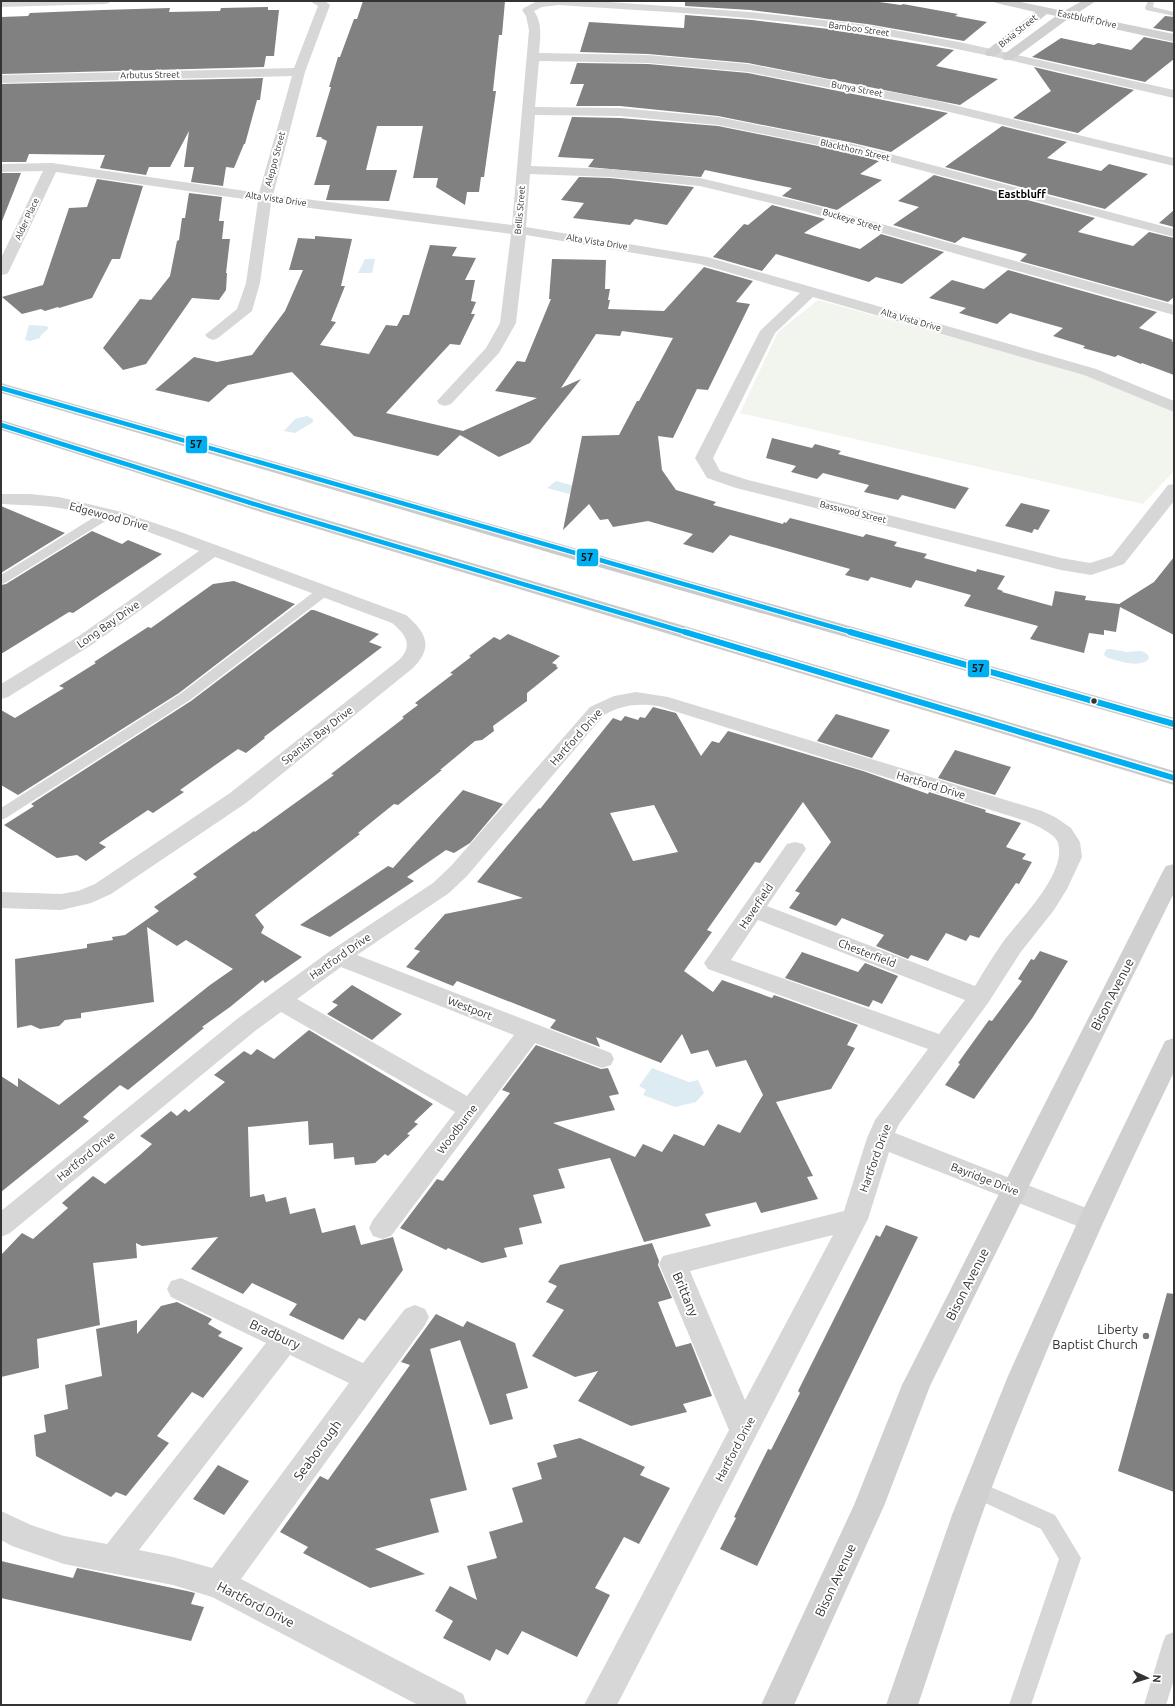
<svg xmlns="http://www.w3.org/2000/svg" width="1175" height="1706" font-family="Ubuntu,sans-serif">
<style>
.green{fill:#f1f5ed}
.water{fill:#ddebf3}
.building{fill:#818181;fill-rule:evenodd}
.lines{fill:none;stroke-linecap:round;stroke-linejoin:round}
.lane{fill:#d7d7d7;fill-rule:evenodd}
.street{fill:#d7d7d7;fill-rule:evenodd}
.secondary{fill:#d0d0d0;fill-rule:evenodd}
.primary{fill:#cacaca;fill-rule:evenodd}
.bus-1-far1-casing{stroke:#fff;stroke-width:7}
.bus-1-casing{stroke:#fff;stroke-width:9}
.bus-1-far1{stroke:#00aff2;stroke-width:4.5}
.bus-1{stroke:#00aff2;stroke-width:6}
.bus-dot{fill:#333;stroke:#fff;stroke-width:1.5}
.poi-dot{fill:#7a7a7a;stroke:#fff;stroke-width:1.5}
.labels{text-anchor:middle;stroke-width:4;stroke-linejoin:round;paint-order:stroke}
.far-street-label{font-size:9px;fill:#333;stroke:#fff}
.far-quarter-label{font-size:11px;font-weight:bold;fill:#000;stroke:#fff}
.street-label{font-size:11px;fill:#333;stroke:#fff}
.near-street-label{font-size:13px;fill:#333;stroke:#fff}
.near-poi-label{font-size:13px;fill:#333;stroke:#fff;text-anchor:end}
.line-badge{stroke:#fff;stroke-width:1.5}
.pale-badge-label{font-size:11px;text-anchor:middle;font-weight:bold;fill:#111}
</style>
<rect width="100%" height="100%" fill="#fff"/>
<path class="green" d="M818,300L1080,373L1174,412V471L1143,504L740,413L778,332Z"/>
<path class="water" d="M365,259H375L372,273H358Z
M29,325L46,326L49,328L41,335L40,338L30,341L25,340Z
M307,416L313,419V422L295,433L284,431L295,419Z
M556,481L589,490L581,497L547,488Z
M1107,649C1114,649 1120,651 1127,652C1136,652 1144,648 1149,657L1148,660C1137,668 1120,661 1108,658L1104,655L1105,652Z
M652,1068L689,1082L698,1080L704,1093L696,1102L675,1107L643,1095L646,1090L639,1086Z"/>
<path class="building" d="M363,1H505L502,35H499L493,91H496L484,177H481L479,192H467L465,205L436,187L438,178H413L423,126H377L366,170H397L389,201L326,200L330,185H314L327,141L321,138L322,137H316L331,87H329L338,57H340L354,19H357Z
M685,1H872L901,5L903,4L958,14L955,16L987,22L964,41L867,24L750,10L685,6Z
M268,7V10H279L274,56H266L264,67L1,74V17L28,16L30,13L102,10L170,8L169,12L220,11L221,8Z
M685,15L752,20L829,29L954,50L936,66L998,79L960,105L748,63L648,54L580,52L589,22L684,28Z
M1165,16L1174,17V32L1153,28Z
M1144,37L1174,43V59L1145,82L1032,57L1061,38L1094,45L1098,43L1131,50Z
M577,63L648,64L748,73L948,113L891,152L849,142L718,116L620,106H576L584,84H570Z
M1034,67L1059,73L1134,90L1078,133L1013,118L1051,91Z
M263,78L260,100H257L245,144H244L234,168L226,167L223,186L191,182L194,167H184L189,131L170,167H149L146,175L100,168L105,155L29,154L26,162H1V84Z
M572,117L620,118L718,126L848,152L879,161L860,174L882,180L837,210L782,196L792,188L705,170L701,177L588,167L594,159L558,157Z
M1002,126L1067,142L1047,158L1101,171L1109,164L1148,174L1105,209L945,167Z
M1,173H21L2,221H1Z
M934,175L1095,218L1078,232L1133,246L1149,232L1174,238V297L1168,302L1020,261L1027,254L963,237L955,243L893,225L919,207L898,201Z
M579,177L610,178L694,187L667,225L635,219L630,225L573,218L584,203L561,200Z
M97,179L143,186L120,259H112L92,298L59,308L58,307L45,311L41,309L22,314L2,297L43,285L69,208L87,207Z
M189,193L222,197L219,221H224L222,239H230L226,273H227L226,290L219,300L192,298L146,364L123,370L103,348L140,299L151,300L170,276L177,241L179,240L182,218H185Z
M772,205L825,219L804,233L860,249L881,234L944,252L902,284L876,277L869,282L776,254L762,271L713,257L744,224L748,225Z
M1174,210V227L1159,223Z
M315,236L352,239L341,286H345L331,321L336,322L320,345L369,354L386,325L397,326L403,315H409L430,245L457,247L452,256L476,258L465,280H475L471,301L476,302L471,314H475L460,345L450,344L386,413L463,431L537,398L495,391L517,361L525,362L551,299H549L552,259L606,260L605,289H610L608,300H610L608,309L664,311L704,267L753,281L736,302L750,304L708,390L697,389L673,438L658,436L662,470L676,490L716,502L713,505L783,524L784,522L786,523L790,518L863,537L866,534L897,542L894,546L927,554L924,558L976,572L977,569L1005,576L997,589L1003,591L1002,592L1052,606L1055,591L1086,596L1085,600L1119,604L1154,582L1174,557V635L1120,607L1116,632L1104,630V635L1089,633L1084,653L1030,639L1038,626L964,606L971,595L916,580L911,588L871,577L868,581L845,575L850,569L730,535L713,553L683,544L693,534L648,521L613,527L608,519L600,520L589,504L563,530L582,436L619,435L637,401H639L673,338L622,331L620,336L596,334L561,388L581,379L530,443L499,457L460,435L438,456L354,436L292,372L228,385L209,402L155,390L194,357L217,362L252,355L285,311L303,270H289L298,238L315,239Z
M1008,270L1157,312L1139,328L1173,340L1171,341L1174,342V375L1142,363L1141,364L1118,355L1115,357L1083,348L1085,346L1053,336L1063,328L1010,313L997,324L959,313L966,308L929,298L952,280L984,289Z
M772,438L812,448L815,444L841,451L838,454L969,488L955,509L902,495L898,500L864,492L869,485L823,473L817,479L791,472L796,466L766,458Z
M1021,503L1050,510L1038,530L1034,529L1032,533L1005,526Z
M1,506L65,533L1,573Z
M92,531L122,544L128,540L162,554L73,613L69,612L1,654V585L6,584Z
M234,581L295,604L179,693L18,795L1,785V710L15,718L64,688L59,686L96,663L94,662L148,627L151,628L213,584Z
M311,610H314L379,634L369,642L382,647L264,737L265,738L246,753L238,749L180,790L184,792L153,813L148,810L99,843L106,847L86,861L77,855L57,858L4,825L34,806L31,804L191,701Z
M508,634L560,656L552,663L557,665L556,666L558,668L527,693V701L493,726L494,731L482,740L475,741L440,770H442L398,805L394,804L358,833L360,834L255,915L264,927L261,933L302,957L265,983L263,980L230,1007L202,1027L204,1028L128,1090L120,1085L83,1117L89,1121L1,1192V1076L18,1087V1078L59,1105L210,985L233,969L186,940L177,946L147,927L154,1002L81,1013V1018L65,1020L59,1026L40,1029L31,1025L17,1028L15,959L87,948V944L113,940L112,937L125,935L159,911L154,907L197,877L193,874L254,831L255,832L334,775L331,774L404,718L402,717L418,705L415,703L453,674L450,673L471,657L469,656L494,637L500,640Z
M653,707L676,713L701,756L712,741L719,743L728,731L863,771L928,794L929,792L986,810L985,812L1021,823L1006,847L1026,854L1022,859L1032,862L1019,884L1016,883L979,938L970,935L966,941L946,933L928,961L911,955L908,959L876,946L884,935L842,918L836,926L789,908L800,893L795,891L831,842L803,802L760,863L755,862L707,930L712,932L684,971L713,992L722,980L772,998L774,995L858,1025L847,1045L855,1048L831,1089L776,1102L813,1176L807,1177L818,1199L761,1213L756,1202L705,1214L711,1226L644,1242L610,1158L558,1169L565,1188L533,1195L542,1223L519,1228L523,1244L504,1248L507,1257L482,1263L448,1248L446,1250L400,1228L437,1179L443,1181L510,1093L502,1090L536,1045L601,1069L608,1068L619,1094L609,1096L615,1110L553,1123L635,1157L643,1144L662,1152L674,1134L704,1146L718,1124L740,1133L763,1095L746,1060L716,1067L708,1050L691,1054L682,1034L661,1063L596,1037L600,1047L550,1028L556,1020L457,981L453,986L406,967L420,951L414,949L445,914L523,898L477,882L539,808L540,809L613,718L621,721L625,716L638,720L640,717L645,718ZM654,805L678,852L633,861L610,813Z
M836,714L890,730L872,758L817,741Z
M955,750L1011,767L995,795L938,778Z
M463,790L503,804L470,843L454,853L446,850L407,877L414,881L330,937L300,925L388,866L393,868Z
M1040,951L1068,961L1033,1017L974,1099L945,1085L960,1064L958,1063L989,1020L992,1021L1022,981L1018,979L1031,959L1034,960Z
M802,952L858,972L865,963L898,976L882,1004L873,1000L869,1007L785,978Z
M352,985L402,1014L372,1040L327,1014L338,1005L332,1002Z
M309,1030L433,1104L414,1122L418,1124L407,1134L410,1135L388,1156L385,1154L375,1163L355,1165L354,1157L334,1159L333,1143L309,1145L308,1121L248,1127L250,1197L264,1194L266,1202L286,1197L290,1214L315,1208L322,1233L355,1225L361,1245L393,1237L403,1270L365,1321L359,1318L343,1340L289,1315L297,1304L252,1283L243,1294L191,1269L218,1237L142,1246L136,1243L137,1258L93,1263L100,1325L37,1339L39,1368L1,1377V1255L22,1233L33,1239L68,1208L62,1203L93,1176L105,1184L140,1155L152,1144L140,1136L171,1111L177,1116L185,1109L189,1112L225,1082L214,1075L244,1051L251,1055L257,1049L274,1059Z
M886,1225L918,1237L757,1566L720,1549L736,1518L734,1517L768,1449L771,1450L800,1393L798,1391L876,1235L880,1237Z
M652,1243L659,1261L658,1265L672,1298L658,1302L676,1347L691,1343L712,1396L683,1404L687,1412L631,1426L578,1401L598,1371L575,1377L532,1356L564,1310L546,1302L557,1286L548,1282L560,1265Z
M1167,1293L1174,1294V1492L1118,1471Z
M177,1302L212,1319L208,1324L222,1332L218,1336L243,1348L203,1398L192,1392L157,1436L169,1443L126,1496L116,1492L111,1497L36,1456L34,1435L46,1432L44,1415L68,1409L65,1385L102,1376L96,1329L137,1320V1334L161,1306Z
M436,1314L463,1327L467,1321L515,1343L528,1388L506,1394L513,1419L490,1425L460,1340L430,1349L467,1490L430,1499L439,1532L375,1549L425,1574L370,1588L303,1553L308,1547L280,1532L320,1476L328,1480L410,1365L401,1362Z
M580,1438L645,1467L640,1475L670,1488L639,1544L624,1537L595,1588L610,1595L577,1657L522,1631L508,1655L496,1649L490,1661L443,1638L453,1621L435,1611L450,1586L477,1600L467,1566L497,1558L489,1532L523,1522L512,1488L542,1479L537,1463L557,1457L553,1445Z
M218,1465L249,1481L224,1515L193,1499Z
M1,1561L73,1578L77,1568L187,1591L195,1593L191,1604L204,1607L191,1641L1,1598Z"/>
<g class="lines">
<path class="lane" d="M1148,1H1154L1153,7L1174,12V16L1146,10L1145,8Z
M108,510L112,511L114,514L112,517L5,583L1,584V575L104,511Z
M324,587L329,588L330,591L329,594L190,700L6,818L1,820V808L180,694L319,588Z
M977,1481L1055,1515L1081,1558L1031,1705H1009L1059,1559L1041,1529L970,1496L967,1490L970,1484Z
M1174,1632V1679L1166,1705H1144L1163,1642L1166,1635Z"/>
<path class="street" d="M1,1H111L109,3L105,4L1,7Z
M310,1H325L330,5L305,72L273,195L512,225L529,30L526,16L522,10L524,8L537,1H595L750,12L867,25L964,43L1174,90V98C1072,75 971,49 868,33C766,16 662,12 559,5L542,7L534,11C543,24 540,39 539,53L648,55L748,64L933,100L1174,158V166L933,108L748,72L648,63L539,61L535,107L620,108L718,117L849,143L1174,229V237L848,151L718,125L620,116L535,115L531,166L610,169L700,178L813,205L1174,305V315L804,211L700,186L610,177L530,174L526,227L707,257L1096,369L1174,401V412L1084,375L813,297L775,333L713,458L720,471L748,480L1061,558L1090,563L1112,556L1168,485L1174,484V501L1124,564L1091,575L1061,570L736,488L707,478L695,458L760,331L800,293L700,264L526,235L516,323L499,353L451,404L445,406L439,404L437,401L486,348L500,323L511,234L271,203L260,283L252,311L218,338L213,340L208,338L205,335L237,309L246,283L258,201L56,172L9,271L7,274L1,275V258L43,171L1,172V164L52,163L259,193L292,76L1,83V75L294,68L318,6Z
M1,494H30L59,497L122,512L178,531L406,615C426,632 434,647 413,668L246,803L111,894L91,903L61,910L1,908V892L61,894L78,891L95,884L230,793L399,660C414,645 405,634 392,623L215,557L93,644L8,697L1,699V684L79,636L199,551C154,534 108,515 59,508C40,505 20,505 1,504Z
M636,692L668,697L1042,811L1055,817L1071,828L1080,842L1082,857L1067,889L1054,910L1020,953L988,1003L899,1124L895,1133L1099,1213L1103,1220L1099,1227L1090,1231L889,1152L868,1219L617,1705H584L729,1430L659,1264L663,1256L844,1211L867,1138L875,1120L928,1049L708,969L704,963L787,844L795,842L803,844L806,849L767,906L975,986C984,971 993,956 1003,942C1020,919 1067,874 1058,843C1056,834 1035,825 1026,821L658,706C637,703 622,705 604,715L467,876L449,893L357,955L611,1053L614,1059L611,1065L602,1068L535,1043L391,1236L382,1239L373,1236L369,1228L373,1220L455,1112L281,1012L255,1031L10,1233L1,1237V1211L237,1019L330,951L433,883L451,866L590,707L614,696ZM758,920L965,1000L939,1034L731,960ZM341,967L514,1035L467,1096L297,999ZM833,1235L745,1400L690,1271Z
M181,1278L363,1363L405,1309L415,1305L425,1309L429,1317L425,1325L241,1579L463,1694L467,1705H418L212,1597L173,1585L64,1564L12,1546L1,1540V1511L31,1525L64,1536L107,1544L266,1343L171,1297L167,1289L171,1281ZM290,1355L349,1383L212,1568L173,1557L139,1550Z"/>
<path class="secondary" d="M994,1H1016L1064,11L1082,1H1096L1076,14L1174,34V42L1068,19L1012,60H1004L1002,57L1004,54L1056,16L1047,14L995,56H987L985,53L987,50L1035,12L996,3Z
M1174,864V893L930,1386L884,1506L794,1705H761L854,1505L902,1385L1163,871L1166,866Z
M1174,1038V1072C1108,1208 1046,1346 992,1487C965,1559 943,1632 918,1705H886L952,1515L1008,1376L1083,1210L1165,1041Z"/>
<path class="primary" d="M1,383L623,562L1174,718V730L609,570L1,393Z
M1,420L273,504L1174,771V785L261,512L1,430Z"/>
<g class="bus-1-far1-casing">
<path id="bus-1-far1" d="M1,388L854,633
M1,425L267,508L688,633"/>
</g>
<g class="bus-1-casing">
<path id="bus-1" d="M685,632L1174,778
M850,632L1174,724"/>
</g>
<use href="#bus-1-far1" class="bus-1-far1"/>
<use href="#bus-1" class="bus-1"/>
</g>
<circle class="bus-dot" cx="1094" cy="701" r="3.5"/>
<circle class="poi-dot" cx="1146" cy="1336" r="4"/>
<g class="labels">
<g class="far-street-label">
<text transform="translate(1087 19) rotate(12)" y="3">Eastbluff Drive</text>
<text transform="translate(859 29) rotate(8)" y="3">Bamboo Street</text>
<text transform="translate(1018 31) rotate(-39)" y="3">Bixia Street</text>
<text transform="translate(150 75) rotate(-1)" y="3">Arbutus Street</text>
<text transform="translate(857 89) rotate(11)" y="3">Bunya Street</text>
<text transform="translate(855 150) rotate(13)" y="3">Blackthorn Street</text>
<text transform="translate(275 159) rotate(-75)" y="3">Aleppo Street</text>
<text transform="translate(276 199) rotate(8)" y="3">Alta Vista Drive</text>
<text transform="translate(520 210) rotate(-85)" y="3">Bellis Street</text>
<text transform="translate(27 219) rotate(-65)" y="3">Alder Place</text>
<text transform="translate(852 220) rotate(16)" y="3">Buckeye Street</text>
<text transform="translate(597 242) rotate(9)" y="3">Alta Vista Drive</text>
<text transform="translate(911 320) rotate(16)" y="3">Alta Vista Drive</text>
<text transform="translate(853 512) rotate(14)" y="3">Basswood Street</text>
</g>
<g class="far-quarter-label">
<text x="1022" y="198">Eastbluff</text>
</g>
<g class="street-label">
<text transform="translate(109 516) rotate(15)" y="4">Edgewood Drive</text>
<text transform="translate(108 624) rotate(-35)" y="4">Long Bay Drive</text>
<text transform="translate(317 735) rotate(-38)" y="4">Spanish Bay Drive</text>
<text transform="translate(576 737) rotate(-48)" y="4">Hartford Drive</text>
<text transform="translate(931 785) rotate(17)" y="4">Hartford Drive</text>
<text transform="translate(756 906) rotate(-56)" y="4">Haverfield</text>
<text transform="translate(867 953) rotate(21)" y="4">Chesterfield</text>
<text transform="translate(340 956) rotate(-35)" y="4">Hartford Drive</text>
<text transform="translate(470 1008) rotate(21)" y="4">Westport</text>
<text transform="translate(457 1129) rotate(-53)" y="4">Woodburne</text>
<text transform="translate(86 1156) rotate(-39)" y="4">Hartford Drive</text>
<text transform="translate(875 1158) rotate(-70)" y="4">Hartford Drive</text>
<text transform="translate(985 1179) rotate(21)" y="4">Bayridge Drive</text>
<text transform="translate(735 1449) rotate(-62)" y="4">Hartford Drive</text>
</g>
<g class="near-street-label">
<text transform="translate(1112 994) rotate(-63)" y="5">Bison Avenue</text>
<text transform="translate(967 1284) rotate(-63)" y="5">Bison Avenue</text>
<text transform="translate(686 1294) rotate(67)" y="5">Brittany</text>
<text transform="translate(275 1334) rotate(25)" y="5">Bradbury</text>
<text transform="translate(317 1450) rotate(-54)" y="5">Seaborough</text>
<text transform="translate(835 1580) rotate(-65)" y="5">Bison Avenue</text>
<text transform="translate(256 1604) rotate(27)" y="5">Hartford Drive</text>
</g>
<g class="near-poi-label">
<text x="1138" y="1334">Liberty<tspan x="1138" dy="15">Baptist Church</tspan></text>
</g>
</g>
<g class="line-badge">
<rect x="185" y="435" width="23" height="19" rx="4" fill="#00aff2"/>
<rect x="576" y="548" width="23" height="19" rx="4" fill="#00aff2"/>
<rect x="967" y="659" width="23" height="19" rx="4" fill="#00aff2"/>
</g>
<g class="pale-badge-label">
<text x="196" y="448">57</text>
<text x="587" y="561">57</text>
<text x="978" y="672">57</text>
</g>
<rect width="1175" height="1706" fill="none" stroke="#333333" stroke-width="4"/>
<g transform="translate(1147 1678) rotate(94)" stroke="#ffffff" stroke-width="3" paint-order="stroke">
<path d="M0-3L7 15L0 10L-7 15Z" fill="#333333"/>
<text y="-6" font-size="11" font-weight="bold" text-anchor="middle" fill="#333333">N</text>
</g>
</svg>
